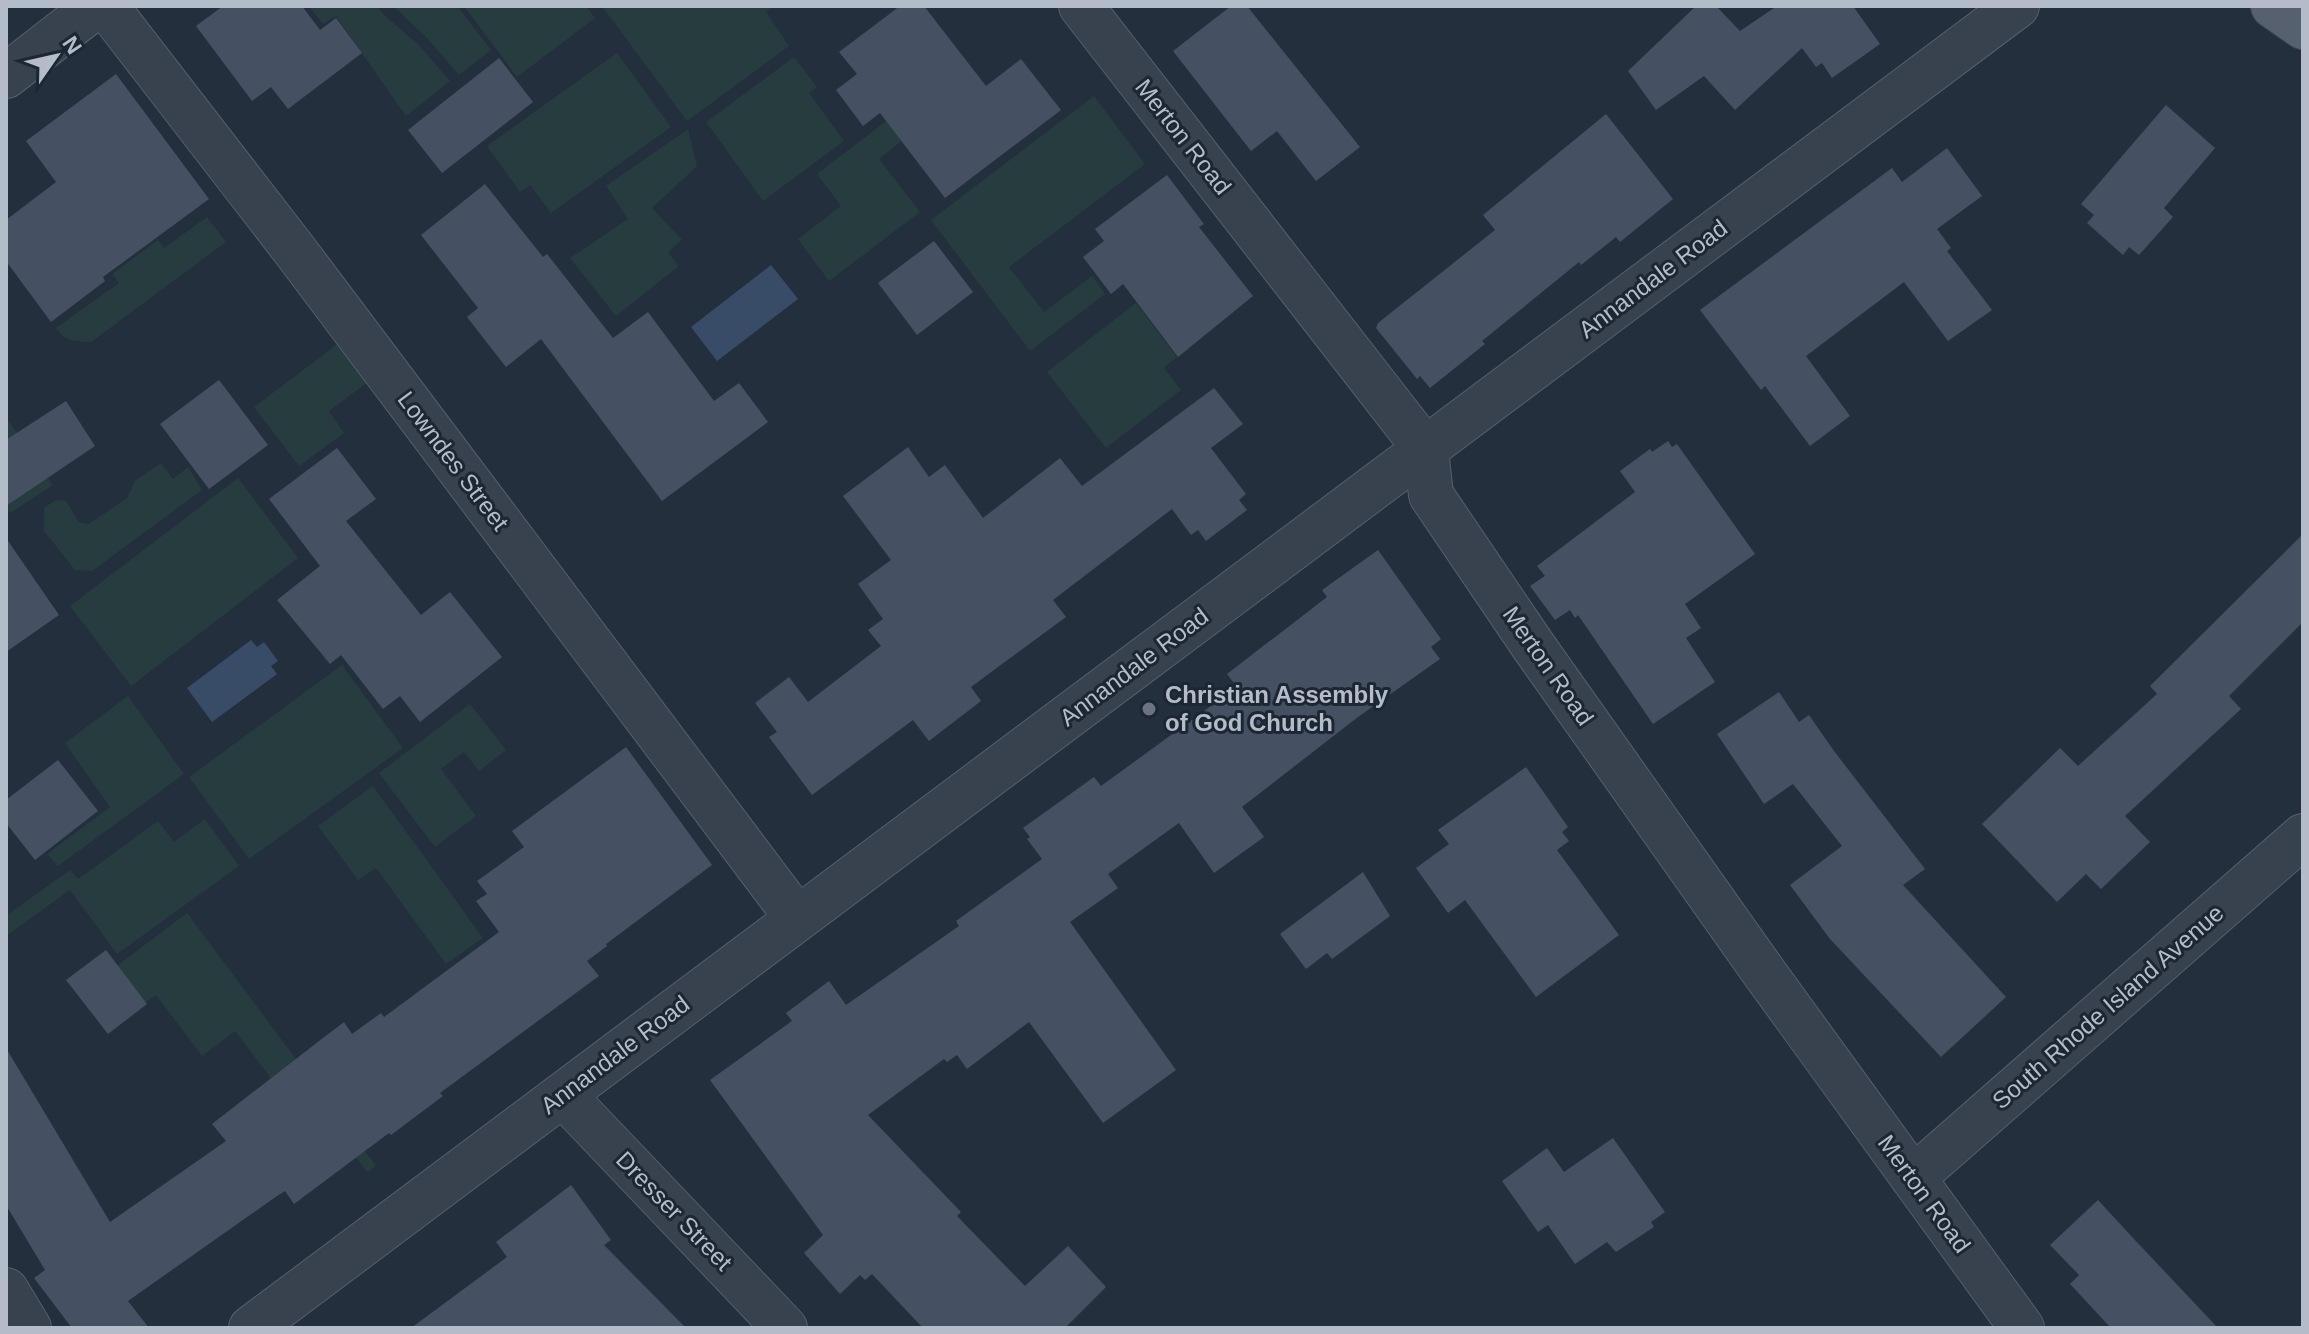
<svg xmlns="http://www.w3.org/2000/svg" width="2309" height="1334" font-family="Arial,sans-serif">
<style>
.green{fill:#263c3f}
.water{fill:#394c67}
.building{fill:#455162}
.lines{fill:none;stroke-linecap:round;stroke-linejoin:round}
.minor-casing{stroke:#565f6c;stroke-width:46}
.major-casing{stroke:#414a57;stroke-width:46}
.minor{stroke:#38414e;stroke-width:44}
.major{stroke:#56606e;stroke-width:44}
.worship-dot{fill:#6b7280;stroke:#1d2633;stroke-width:3}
.labels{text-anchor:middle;stroke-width:6;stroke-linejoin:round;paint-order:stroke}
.street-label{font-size:24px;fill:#b4bcc9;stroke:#1d2633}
.poi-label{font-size:24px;font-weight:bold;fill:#b4bcc9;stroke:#1d2633;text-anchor:start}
</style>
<rect width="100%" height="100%" fill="#242f3e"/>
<path class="green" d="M309,6H377L384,15L419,45L450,81L406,116L336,16L323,24Z
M393,6H457L491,50L459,75L426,37Z
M464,6H586L595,18L517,77Z
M602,6H774L766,12L789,46L687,121Z
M617,53L671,127L551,213L530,185L520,192L487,146Z
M794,57L817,87L809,93L844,141L763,201L706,122Z
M1094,96L1145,164L1009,267L1044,312L1092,276L1105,294L1030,351L931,220Z
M894,115L909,135L879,159L920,212L829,281L798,239L841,206L817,174Z
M688,129L697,166L652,208L682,240L668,252L679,266L616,316L570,258L628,219L606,186Z
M207,217L226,242L91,342C76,342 64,341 56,328L119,283L112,274L158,240L164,248Z
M1136,303L1177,357L1164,368L1181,390L1106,448L1047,372Z
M339,343L368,382L329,411L344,433L299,466L254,407Z
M6,417L53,485L10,513L6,508Z
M161,463L173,479L188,467L202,490L92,571L75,570L44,531V508L56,500L66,501L79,522L89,524L127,498L135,481Z
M238,478L298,558L131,686L70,606Z
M342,665L403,748L249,859L189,777Z
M128,696L184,774L58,866L47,854L110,807L65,743Z
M470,704L506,750L479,771L464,752L441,769L476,816L435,847L379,773Z
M373,786L483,938L446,964L376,868L358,880L318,826Z
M205,819L239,866L117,954L70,890L6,936V916L70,870L78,879L158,821L174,842Z
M187,913L376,1166L367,1172L296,1078L280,1090L235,1031L202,1056L156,995L122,1019L94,983Z"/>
<path class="water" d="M771,265L798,299L717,361L691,327Z
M251,640L257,647L264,642L278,661L271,666L277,674L212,722L187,688Z"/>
<path class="building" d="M223,6H302L320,30L336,18L362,53L288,109L271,87L252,101L196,26Z
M900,6H924L986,86L1021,59L1061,110L945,198L880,113L863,126L836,90L857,74L839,52Z
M1231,6H1247L1360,147L1316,181L1277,131L1251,151L1173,51Z
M1696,6H1716L1740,31L1774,8L1772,6H1853L1880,44L1832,78L1822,63L1816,67L1802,48L1735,110L1704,76L1656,110L1628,71Z
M499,58L533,102L442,173L408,130Z
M116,74L209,199L103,277L105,281L51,322L6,261V220L56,182L26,141Z
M2166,105L2215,148L2164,208L2173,217L2139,255L2129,247L2123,255L2087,223L2094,215L2081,204Z
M1606,114L1673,199L1620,242L1616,237L1581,265L1579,262L1482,341L1485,344L1430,388L1420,376L1417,379L1376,328L1378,323L1495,230L1483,215Z
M1947,148L1982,196L1937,229L1951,248L1947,251L1992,310L1948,341L1904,282L1806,356L1850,416L1810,446L1765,386L1761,390L1700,310L1892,168L1902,182Z
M1167,175L1204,224L1199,227L1253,296L1178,357L1123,284L1111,294L1083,257L1104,241L1095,229Z
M485,184L543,257L547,254L613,338L648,312L714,401L739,383L768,422L662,501L541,339L506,367L467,317L478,308L421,235Z
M934,241L973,292L917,335L878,283Z
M219,380L268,445L209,489L160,424Z
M1214,388L1243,424L1211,448L1246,494L1239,500L1247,510L1206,541L1198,530L1191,535L1172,509L1053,600L1066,617L971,687L981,701L929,741L913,720L812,795L769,737L777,732L755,703L789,677L808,702L881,646L868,630L883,619L858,584L891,560L843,496L908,447L929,477L945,465L983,518L1060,458L1082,486Z
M66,401L95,446L6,506V440Z
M1668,441L1672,447L1677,444L1755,554L1685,604L1701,628L1686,638L1715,682L1653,724L1578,615L1575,618L1570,610L1555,620L1530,586L1545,576L1537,566L1635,492L1620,471L1650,449L1652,452Z
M337,448L376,499L346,521L421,615L450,592L502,657L420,722L400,696L383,709L341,655L330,664L277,600L320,566L269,499Z
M2303,534V622L2229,696L2241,709L2125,816L2150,842L2101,889L2086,874L2057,902L1982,824L2060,748L2078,766L2157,694L2150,686Z
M6,538L59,615L6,652Z
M1378,550L1441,639L1431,647L1440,659L1358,717L1242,807L1264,837L1214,873L1179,823L1108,874L1118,888L1070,922L1176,1070L1103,1123L1029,1022L967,1069L957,1055L947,1062L944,1059L868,1115L961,1212L957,1216L1025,1286L1068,1246L1106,1287L1065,1328H923L872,1274L865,1280L860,1275L840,1294L804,1253L823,1235L710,1080L792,1021L786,1013L829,981L846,1005L959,926L956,921L1042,859L1027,839L1030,837L1023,828L1094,777L1101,786L1237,687L1227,674L1327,597L1322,590Z
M1779,692L1799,722L1809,715L1834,751L1925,869L1903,885L2006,997L1941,1057L1830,939L1790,885L1842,846L1793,784L1764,804L1717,734Z
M626,747L712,865L606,944L607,946L587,961L599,976L440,1093L443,1096L391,1135L389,1133L294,1204L285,1191L277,1196L128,1301L149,1328H72L34,1278L45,1270L6,1205V1048L110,1222L226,1141L212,1124L319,1041L344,1022L352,1034L381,1013L384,1017L499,932L476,901L487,894L477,881L524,847L512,831Z
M58,760L98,811L35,860L6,823V800Z
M1526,767L1568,827L1562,832L1569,841L1557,850L1619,935L1536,997L1465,900L1448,913L1416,868L1449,844L1438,830Z
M1363,872L1390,916L1332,959L1327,953L1306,969L1280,934Z
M106,950L147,1004L108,1034L66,980Z
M1613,1138L1665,1212L1651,1222L1654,1227L1616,1252L1607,1242L1575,1264L1548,1225L1538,1232L1502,1181L1547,1148L1564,1172Z
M571,1185L611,1240L604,1245L686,1328H411L507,1257L496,1242Z
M2098,1200L2134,1239L2218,1328H2111L2070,1284L2079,1275L2050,1245Z"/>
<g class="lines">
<g class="minor-casing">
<path id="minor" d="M106,6L296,252L797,918
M1081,6L1426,450L1431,495L1534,647L1763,971L2022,1328
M6,76L96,6
M563,1095L785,1328
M1913,1178L2303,836
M6,1290L29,1328
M251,1328L2017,6"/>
</g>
<g class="major-casing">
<path id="major" d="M2273,6L2303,27"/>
</g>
<use href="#minor" class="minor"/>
<use href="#major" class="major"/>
</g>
<circle class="worship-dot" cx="1149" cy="709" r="8"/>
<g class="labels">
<g class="street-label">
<text transform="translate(1183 137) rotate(52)" y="8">Merton Road</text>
<text transform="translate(1653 279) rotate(-37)" y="8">Annandale Road</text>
<text transform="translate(453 461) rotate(53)" y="8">Lowndes Street</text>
<text transform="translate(1548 666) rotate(55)" y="8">Merton Road</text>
<text transform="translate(1134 667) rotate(-37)" y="8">Annandale Road</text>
<text transform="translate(2108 1007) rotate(-41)" y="8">South Rhode Island Avenue</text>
<text transform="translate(615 1055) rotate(-37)" y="8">Annandale Road</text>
<text transform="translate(1924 1194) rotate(54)" y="8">Merton Road</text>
<text transform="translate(674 1211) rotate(46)" y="8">Dresser Street</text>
</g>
<g class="poi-label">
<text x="1165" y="703">Christian Assembly<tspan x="1165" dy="28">of God Church</tspan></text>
</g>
</g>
<rect width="2309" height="1334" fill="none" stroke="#b4bcc9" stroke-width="16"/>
<g transform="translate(56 56) rotate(56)" stroke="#1d2633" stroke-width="6" paint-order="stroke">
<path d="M0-6L14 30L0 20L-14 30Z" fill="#b4bcc9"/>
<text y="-12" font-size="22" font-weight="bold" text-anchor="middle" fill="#b4bcc9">N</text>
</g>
</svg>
